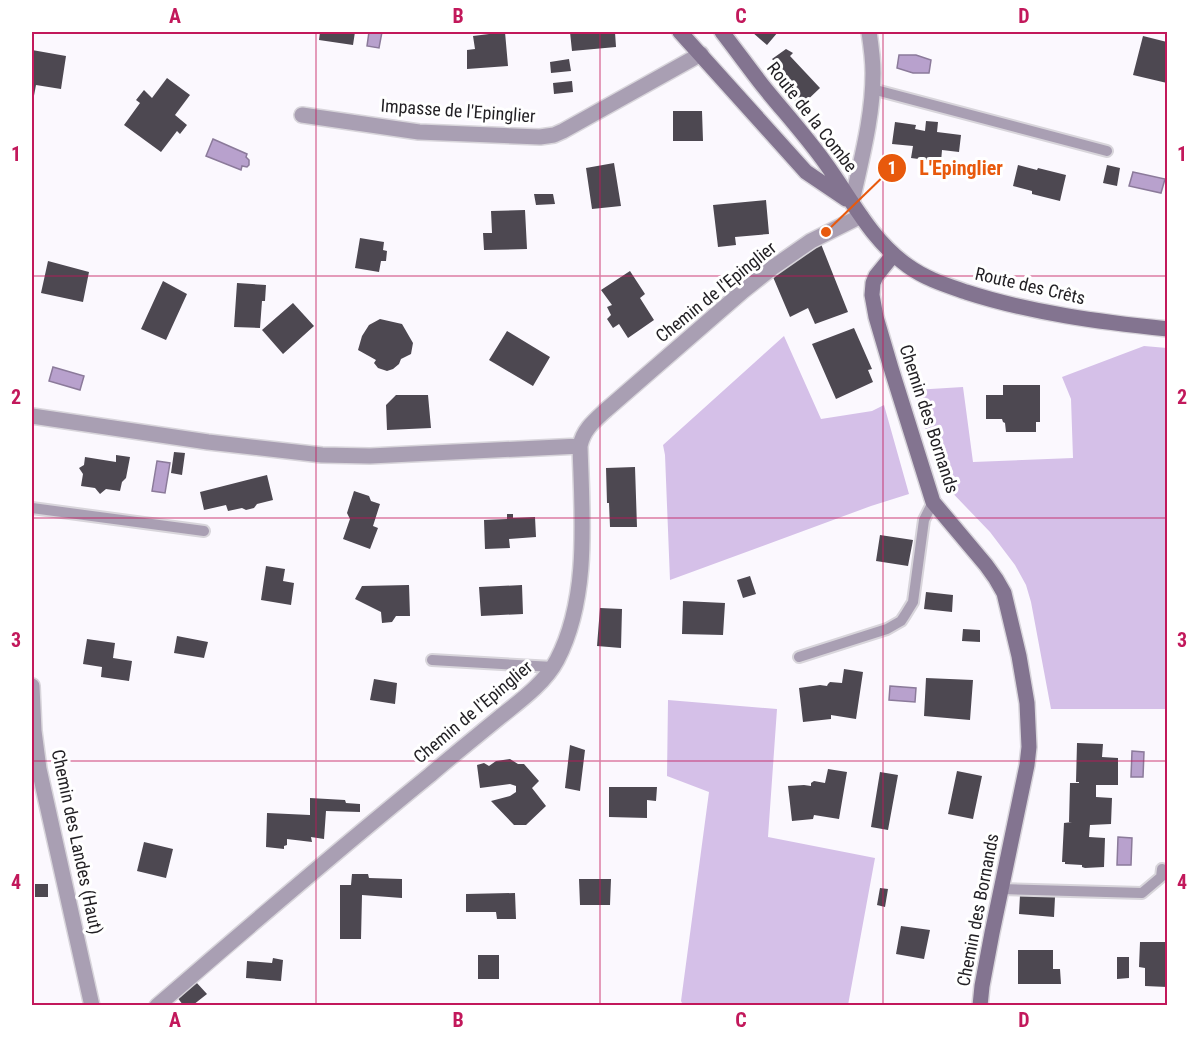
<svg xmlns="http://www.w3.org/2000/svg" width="1199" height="1037" font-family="'Roboto Condensed',sans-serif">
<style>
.green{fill:#d5c0e8}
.water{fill:#b8a1cd;stroke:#8b7a9a;stroke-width:1.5}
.building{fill:#4d4851}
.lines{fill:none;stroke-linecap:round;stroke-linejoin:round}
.lane-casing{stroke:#d8d5db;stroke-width:14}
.street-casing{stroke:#d8d5db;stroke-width:18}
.secondary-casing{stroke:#d8d5db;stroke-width:18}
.lane{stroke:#a99fb3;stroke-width:10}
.street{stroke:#a99fb3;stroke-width:15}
.secondary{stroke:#837490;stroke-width:15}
.grid{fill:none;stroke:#c2185b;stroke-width:1.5;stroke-opacity:0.55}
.labels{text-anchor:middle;stroke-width:6;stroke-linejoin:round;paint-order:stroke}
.street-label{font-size:18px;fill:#211f23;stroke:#fff}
.leader{fill:none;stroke:#e8590c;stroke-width:2}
.callout-dot{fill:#e8590c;stroke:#fff;stroke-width:2}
.mark-label{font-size:18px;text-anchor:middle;font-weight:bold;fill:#fff}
.callout-label{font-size:20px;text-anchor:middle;font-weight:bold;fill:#e8590c;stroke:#fff;stroke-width:6;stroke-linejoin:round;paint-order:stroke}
.neatline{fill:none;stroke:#c2185b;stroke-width:2}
.grid-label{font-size:20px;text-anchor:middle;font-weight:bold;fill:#c2185b}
</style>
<rect width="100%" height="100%" fill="#fbf8fe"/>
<path class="green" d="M784,336L821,419L872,411L884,405L909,494L871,506L670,580L665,455L663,445Z
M1144,346L1167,348V709H1051L1031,602L1026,585L1015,565L990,532L941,481L914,390L963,387L973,462L1073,458L1071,399L1062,377Z
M668,700L777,709L768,837L875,858L848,1005H683L681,1001L709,792L667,776Z"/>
<path class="water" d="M369,32H382L379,48L367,46Z
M899,55H916L931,60L929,73H913L897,68Z
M213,139L247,154L246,157L249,160V165L247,167L242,166L241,170L206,156Z
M1133,172L1165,179L1161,193L1129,186Z
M53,367L84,376L80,390L49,381Z
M157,461L170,463L165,493L152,491Z
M890,686L916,688L915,702L889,700Z
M1132,751L1144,752L1143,777H1131Z
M1118,837L1132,838L1131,865H1117Z"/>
<path class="building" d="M320,32H355L353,45L319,40Z
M505,32L508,66L467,69V50L475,49L473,36Z
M570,32H615L616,47L572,51Z
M752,32H778L767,45Z
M1143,36L1167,42V83L1133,75Z
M786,49L793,53L790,56L820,88L800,107L788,92L795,86L772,59Z
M32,50L66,56L61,89L36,85L33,101H32Z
M569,59L571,71L551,73L550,62Z
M167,78L190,95L175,115L187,125L180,134L177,131L161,152L124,125L140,103L136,100L144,90L152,98Z
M572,81L573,92L554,94L553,83Z
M673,111H702L703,141H673Z
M926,121L938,122L937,132L961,135L959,152L942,150L941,162L911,158L913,146L892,144L895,122L916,125L915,129L925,131Z
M614,163L621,206L592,209L586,168Z
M1018,165L1037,170L1038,168L1066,175L1060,201L1032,194V191L1013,186Z
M1107,165L1120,168L1117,186L1103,183Z
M534,194H553L555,204L536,205Z
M766,200L769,234L735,237L736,245L718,247L713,205Z
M525,210L527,249L484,250L483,233H492L491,211Z
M360,238L384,242L383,250L387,251L386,261H381L379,272L355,268Z
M821,244L848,312L815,324L808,308L790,317L773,277L808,252Z
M48,261L89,272L83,302L41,293Z
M630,271L645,294L640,298L654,320L628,338L619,324L613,328L607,319L611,315L607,307L612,305L601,290Z
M163,281L187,294L166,340L141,329Z
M237,283L266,285L265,301H262L260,328L234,327Z
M293,303L314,326L283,354L262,330Z
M380,319L402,324L413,343L411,354L401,359L399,364L393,369L387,371L378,368L374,363L376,360L358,350L362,336L369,325Z
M854,328L872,369L868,370L873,382L836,399L812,344Z
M507,331L550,357L533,386L489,360Z
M1003,385H1040V422H1036V432H1006L1005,423L1003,422L1002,419H986V395H1003Z
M396,395H428L431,428L387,430L386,405Z
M174,452L185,453L182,475L171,473Z
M116,455L130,457L126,478L122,482L120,491L106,489L100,494L95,488L81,486L83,474L79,468L84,465L85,457L116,462Z
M635,467L637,527H610L609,503H607L606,468Z
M267,475L273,500L257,504L254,508L246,510L242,508L228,511L226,505L204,510L200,492Z
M354,491L369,496L371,501L380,504L373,526L378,528L370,549L343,539L350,519L347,513Z
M507,514H513V518L535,517L536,537L509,539L510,548L485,549L484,520L507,519Z
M880,535L913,540L908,566L876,561Z
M266,566L285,569L283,581L294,583L291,605L261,600Z
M750,576L756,594L743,598L737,580Z
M409,585L410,616H396L392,622L382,623L381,612L355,599L362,586Z
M522,585L523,614L481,616L479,587Z
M926,592L953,595L952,612L924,609Z
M683,601L725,603L723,635L682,634Z
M600,608L622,609L621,648L597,646Z
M963,629L980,630V642L962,641Z
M177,636L208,642L204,658L174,653Z
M87,639L115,643L113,658L132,661L129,681L101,677L102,667L83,664Z
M844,669L863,672L856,719L831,715V719L803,722L799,688L820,685L827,686L828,684L830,682L842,683Z
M926,678L973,680L970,720L924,716Z
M374,679L397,683L395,704L370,700Z
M1077,743L1103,744L1102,757L1118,758V785H1096V797L1112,798L1111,824L1090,825L1089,837L1105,838L1104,867L1085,868L1082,867V865L1065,864V862H1062L1064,823L1072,822H1069L1070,783H1079V782H1076Z
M570,745L585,750L580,791L565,788Z
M510,759L518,764H524L539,781L532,788L546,806L526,825H514L491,801L510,796L516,792V786L510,784L480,788L477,765L484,763L489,766L496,761Z
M828,769L847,772L839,819L814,815L813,819L792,821L788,786L804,785L811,786V783L814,781L825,783Z
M957,771L982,776L973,819L948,814Z
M880,772L898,775L888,830L871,827Z
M609,787H657L656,801L647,800V818L609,817Z
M310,798L345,800L346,803L360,804V812L326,811L324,839L311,837L312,842L287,839V845L284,846V849L266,847L267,813L310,815Z
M144,842L173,849L166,878L137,871Z
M352,874H368L369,878L402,879V898L362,895L361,939H340V885H351Z
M579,879H611L610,905H580Z
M35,884H48V897H35Z
M880,888L888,889L885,907L877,905Z
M515,893L516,919H497L496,912H466V894Z
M1020,895L1055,897L1054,917L1019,914Z
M901,926L930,930L924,959L896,954Z
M1140,942H1167V987L1145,986V968L1139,967Z
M1018,950H1053V969H1060L1061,984H1018Z
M478,955H499V979H478Z
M1117,957H1129V978L1117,979Z
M273,958L283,960L281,981L246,978L247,961L272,963Z
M196,982L207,994L193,1005H183L177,997Z"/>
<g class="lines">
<g class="lane-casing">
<path id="lane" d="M872,89L1107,151
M32,508L204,531
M799,657L887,629L901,621L905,615L913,602L924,520L933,502
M432,660L553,667
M1001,889L1142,893L1161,877L1162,869"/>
</g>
<g class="street-casing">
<path id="street" d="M302,115L419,132L540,137L554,135L563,131L701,54
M852,202C861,160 873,117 873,73C873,59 871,45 869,32
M32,416L208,442L322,455L370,456L580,446
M32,686L34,731L39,769L92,1006
M157,1006C247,928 338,850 430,775C453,755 477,736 500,717C520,701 545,683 557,660C590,597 582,515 580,446C583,430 594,421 606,410L743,291L772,268L811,241L861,216"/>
</g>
<g class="secondary-casing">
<path id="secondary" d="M680,32L806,172L846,199
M722,32C736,50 749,68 763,86C784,112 807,137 826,164C852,200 871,240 908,266C926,279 946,285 966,292C1031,313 1100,322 1168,329
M893,255L876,276L873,283L872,295L876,317L891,368L933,502L986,565L996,579L1004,593L1019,656L1027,703L1029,747L1027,765L992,933L982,986L980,1006"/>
</g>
<use href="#lane" class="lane"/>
<use href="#street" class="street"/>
<use href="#secondary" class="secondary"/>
</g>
<path class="grid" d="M316,32V1006M600,32V1006M883,32V1006M32,276H1168M32,518H1168M32,761H1168"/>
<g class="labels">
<g class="street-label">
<text transform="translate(458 111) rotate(4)" y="6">Impasse de l'Epinglier</text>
<text transform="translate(812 117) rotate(52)" y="6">Route de la Combe</text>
<text transform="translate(1030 286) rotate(13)" y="6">Route des Crêts</text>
<text transform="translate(716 292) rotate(-39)" y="6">Chemin de l'Epinglier</text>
<text transform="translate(929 419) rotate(72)" y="6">Chemin des Bornands</text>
<text transform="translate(473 712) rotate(-40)" y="6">Chemin de l'Epinglier</text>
<text transform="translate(77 842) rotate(78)" y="6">Chemin des Landes (Haut)</text>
<text transform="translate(978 910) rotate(-79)" y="6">Chemin des Bornands</text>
</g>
</g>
<path class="leader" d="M826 232L892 168"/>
<g class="callout-dot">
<circle cx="826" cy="232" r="6"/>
<circle cx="892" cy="168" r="15"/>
</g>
<g class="mark-label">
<text x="892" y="174">1</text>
</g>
<g class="callout-label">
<text x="961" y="175">L'Epinglier</text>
</g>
<rect width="1199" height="1037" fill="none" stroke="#ffffff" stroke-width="66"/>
<rect x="33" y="33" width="1133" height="971" class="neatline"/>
<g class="grid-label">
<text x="175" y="23">A</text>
<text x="458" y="23">B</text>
<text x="741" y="23">C</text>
<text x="1024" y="23">D</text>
<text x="16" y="161">1</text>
<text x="1182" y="161">1</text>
<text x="16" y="404">2</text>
<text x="1182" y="404">2</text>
<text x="16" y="647">3</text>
<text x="1182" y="647">3</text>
<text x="16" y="889">4</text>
<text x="1182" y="889">4</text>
<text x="175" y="1027">A</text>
<text x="458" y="1027">B</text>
<text x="741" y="1027">C</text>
<text x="1024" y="1027">D</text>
</g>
</svg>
